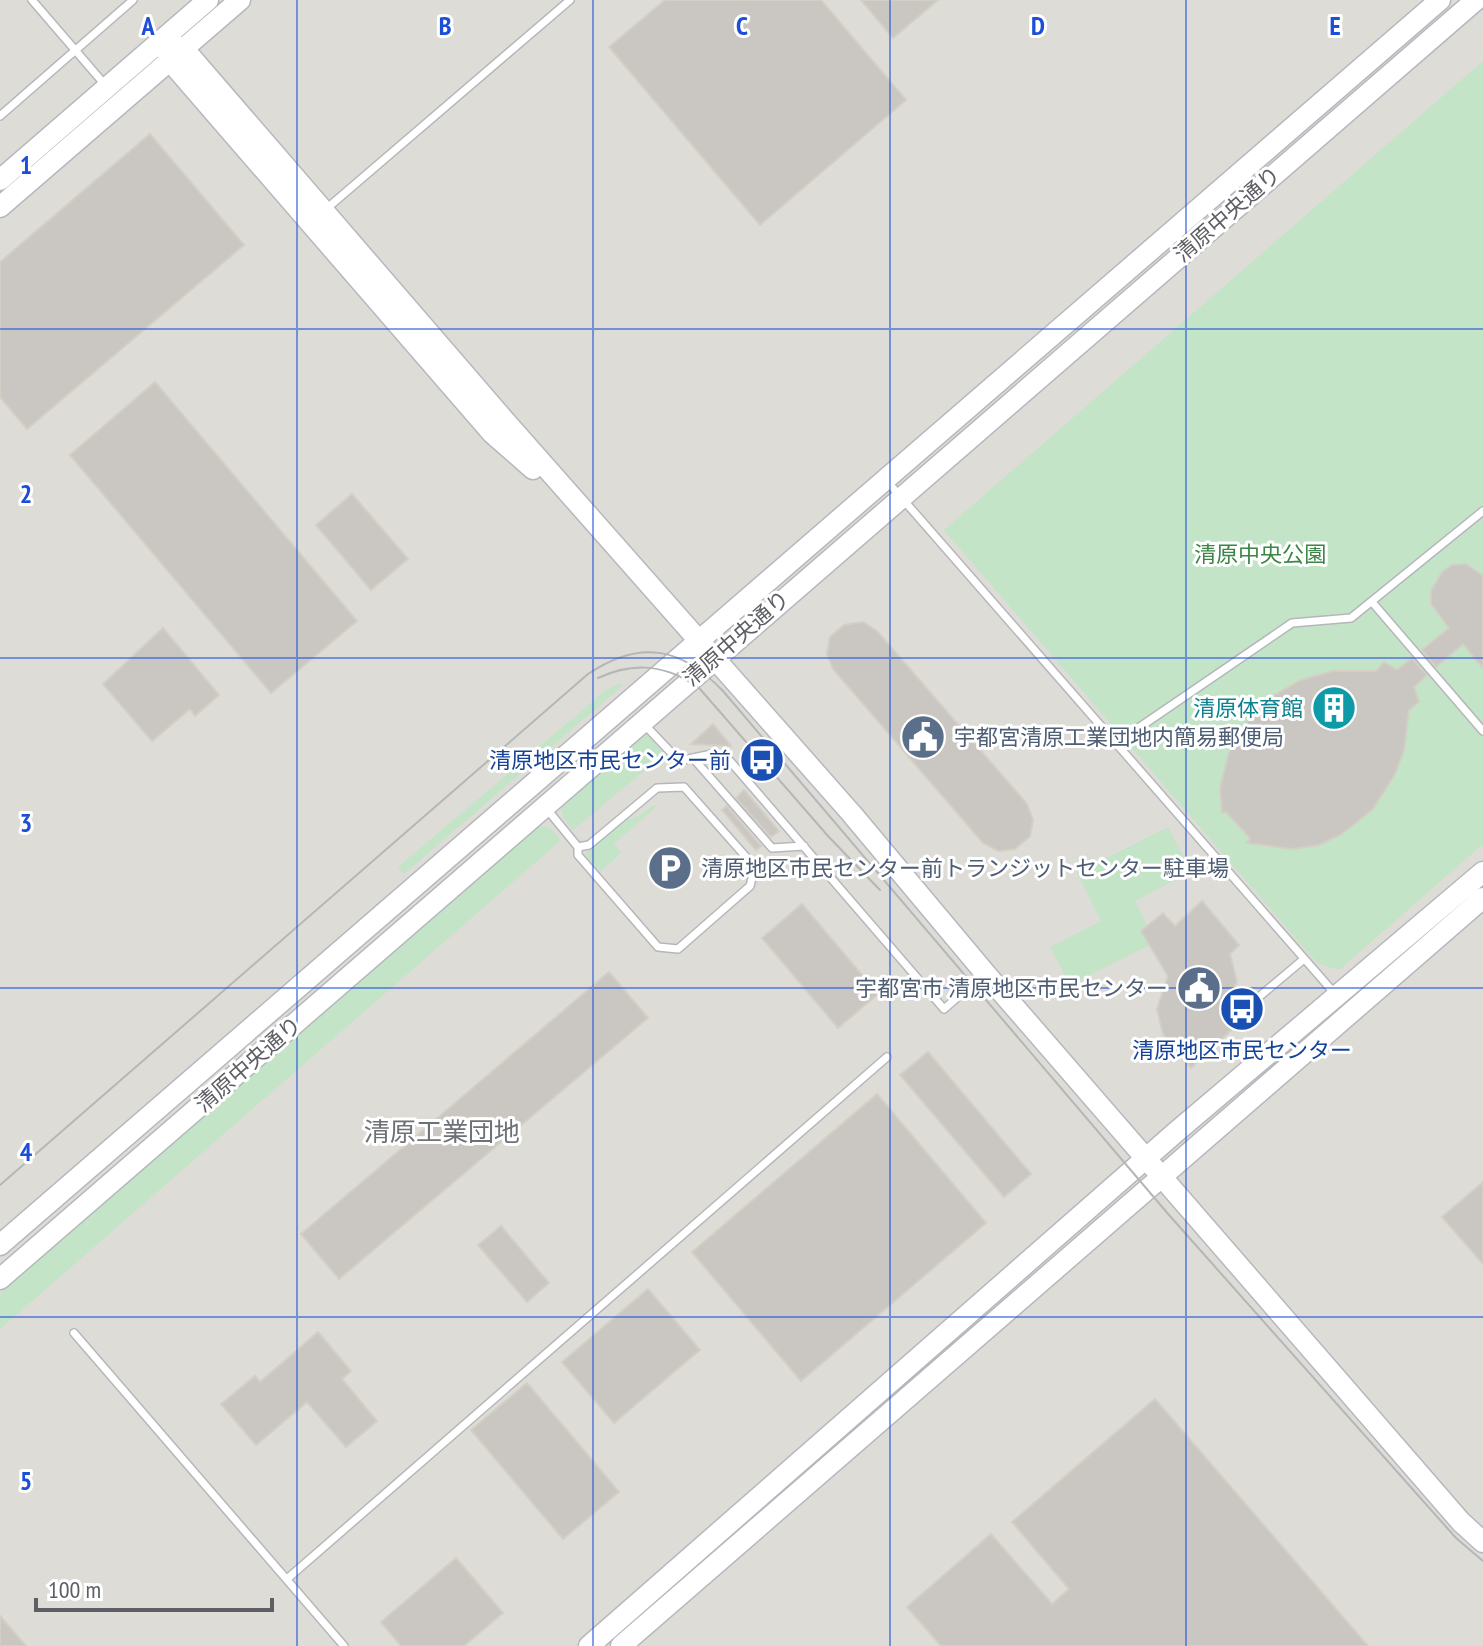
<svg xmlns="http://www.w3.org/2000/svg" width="1483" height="1646" font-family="'PT Sans Narrow','Noto Sans JP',sans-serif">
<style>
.industrial{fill:#dddcd7}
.green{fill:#c3e4c7}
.building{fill:#cac7c2;stroke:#d3cfc4;stroke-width:2}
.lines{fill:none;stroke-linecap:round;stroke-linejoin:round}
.lane-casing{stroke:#b5b7bb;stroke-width:10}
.secondary-casing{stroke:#b6b8be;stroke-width:23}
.lane{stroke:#fff;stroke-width:7}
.secondary{stroke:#fff;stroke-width:20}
.tram{stroke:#b5b6b6;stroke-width:2}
.grid{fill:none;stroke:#1d4ed8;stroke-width:2;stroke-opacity:0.55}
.labels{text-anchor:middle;stroke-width:6;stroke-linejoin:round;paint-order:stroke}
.street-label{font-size:22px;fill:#5d5f64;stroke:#fff}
.park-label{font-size:22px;fill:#3c8547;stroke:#fff}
.culture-label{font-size:22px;fill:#0d838f;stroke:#fff;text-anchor:end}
.service-label{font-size:22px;fill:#4e5e75;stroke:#fff;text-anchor:start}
.transit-label{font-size:22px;fill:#164399;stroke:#fff;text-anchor:end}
.quarter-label{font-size:26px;fill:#6e7176;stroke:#fff}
.grid-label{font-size:26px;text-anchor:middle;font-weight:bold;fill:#1d4ed8;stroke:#fff;stroke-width:6;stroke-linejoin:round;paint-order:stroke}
</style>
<rect width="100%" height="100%" fill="#eeede5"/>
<path class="industrial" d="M0,0H1483V1646H0Z"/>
<path class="green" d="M1483,61V844L1339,970L1317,963L944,530Z
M621,683L622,686L404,874L398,867L606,690Z
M645,732L664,754L573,830L563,818L561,804Z
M653,805L657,806L614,844L621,853L600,872L585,854L625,820L639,816Z
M538,826L550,828L561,840L0,1329V1293Z
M1168,827L1191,872L1135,901L1155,942L1070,985L1050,947L1101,921L1077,873Z"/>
<path class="building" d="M665,0H821L906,100L760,225L609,47Z
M861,0H938L893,38Z
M150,134L244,245L27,429L0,397V262Z
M155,382L357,621L271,693L70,455Z
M352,494L408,559L371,590L316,525Z
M1466,564L1483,576V668L1463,644L1436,667L1422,650L1449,628L1431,604V591L1442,572L1452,565Z
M863,622L877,631L1027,804L1033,820L1030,836L1015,849L998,851L983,843L833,669L827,654L830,637L844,625Z
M163,628L219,695L195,716L190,709L152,741L103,684Z
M1412,658L1427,675L1414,687L1419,702L1409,710L1404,750L1395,774L1373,809L1342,834L1319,845L1292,849L1247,843L1250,838L1226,812L1222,813L1220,788L1231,745L1253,713L1271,697L1301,680L1333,671H1376L1384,662L1397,670Z
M713,724L731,746L691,744Z
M744,790L779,831L771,837L736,798Z
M727,806L761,846L756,850L722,810Z
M1202,901L1239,945L1230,954L1237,982L1226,1001L1242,1020L1191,1068L1163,1034L1157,1009L1168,976L1141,931L1163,913L1175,926Z
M802,904L878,994L838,1028L762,938Z
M609,972L648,1018L339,1279L301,1234Z
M928,1052L1031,1174L1004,1197L900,1075Z
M877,1094L986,1223L801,1381L692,1252Z
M1483,1182V1264L1442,1217Z
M501,1226L549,1283L527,1302L478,1245Z
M648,1289L700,1350L614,1423L562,1362Z
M318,1332L351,1371L342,1379L377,1421L346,1447L307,1402L256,1445L221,1404L255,1376L260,1382Z
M527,1383L619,1492L563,1539L471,1430Z
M1155,1399L1368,1646H941L907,1607L991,1534L1052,1604L1069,1589L1012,1522Z
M456,1558L503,1613L464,1646H401L381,1622Z
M0,1616L26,1646H0Z"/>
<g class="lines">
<g class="lane-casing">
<path id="lane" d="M32,0L106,86
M0,116L133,0
M325,210L570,0
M886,480L1336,995
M1372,602L1483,731
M643,723L679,761L712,754L730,761L944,1009L984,974
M1115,744L1292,623L1351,618L1483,511
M693,758L772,848L804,846
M546,808L578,847V855L658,947L678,949L750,886L755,867L684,787L657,788L589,845L578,847
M1254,1001L1304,959
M74,1333L344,1646
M287,1579L887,1057"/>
</g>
<g class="secondary-casing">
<path id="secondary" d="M163,40L184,49L505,421L851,813L985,973L1461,1522L1483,1542
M163,40L170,61L492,433L533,469
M0,180L208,0
M0,207L240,0
M0,1245L1440,0
M0,1279L1476,0
M589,1646L1176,1132L1483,872
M621,1646L1483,898"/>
</g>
<use href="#lane" class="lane"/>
<use href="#secondary" class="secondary"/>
<path class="tram" d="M598,678C634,661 669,665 700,689L828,836L880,890
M0,1185L588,674C640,639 681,647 723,691L1169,1215L1456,1538L1483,1561"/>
</g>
<path class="grid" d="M297,0V1646M593,0V1646M890,0V1646M1186,0V1646M0,329H1483M0,658H1483M0,988H1483M0,1317H1483"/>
<defs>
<g id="building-disc" transform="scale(2.3)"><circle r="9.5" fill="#0f9aa8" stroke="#fff"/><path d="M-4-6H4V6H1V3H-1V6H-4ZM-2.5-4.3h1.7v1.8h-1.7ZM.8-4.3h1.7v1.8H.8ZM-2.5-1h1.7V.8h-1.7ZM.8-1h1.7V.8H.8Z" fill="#fff"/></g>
<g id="civic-disc" transform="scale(2.3)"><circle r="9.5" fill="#5c6f8a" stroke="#fff"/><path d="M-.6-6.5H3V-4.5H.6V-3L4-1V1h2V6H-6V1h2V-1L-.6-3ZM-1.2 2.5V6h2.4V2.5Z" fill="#fff"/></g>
<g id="bus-disc" transform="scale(2.3)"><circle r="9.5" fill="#1a4fb4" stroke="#fff"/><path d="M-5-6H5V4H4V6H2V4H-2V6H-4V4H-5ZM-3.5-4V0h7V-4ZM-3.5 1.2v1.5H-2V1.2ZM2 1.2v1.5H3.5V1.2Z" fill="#fff"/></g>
<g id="parking-disc" transform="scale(2.3)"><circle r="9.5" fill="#5c6f8a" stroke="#fff"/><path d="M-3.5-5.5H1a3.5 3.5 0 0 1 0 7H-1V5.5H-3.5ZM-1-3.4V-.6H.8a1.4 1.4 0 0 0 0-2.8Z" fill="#fff"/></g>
</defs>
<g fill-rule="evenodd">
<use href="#building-disc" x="1334" y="708"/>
<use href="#civic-disc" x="923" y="737"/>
<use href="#bus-disc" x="762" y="760"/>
<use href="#parking-disc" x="670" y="868"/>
<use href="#civic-disc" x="1199" y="988"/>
<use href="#bus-disc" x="1242" y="1009"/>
</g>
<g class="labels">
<g class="street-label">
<text transform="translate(1227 214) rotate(-41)" y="8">清原中央通り</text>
<text transform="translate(736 638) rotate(-41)" y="8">清原中央通り</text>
<text transform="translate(248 1064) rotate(-41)" y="8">清原中央通り</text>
</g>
<g class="park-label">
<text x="1260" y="562">清原中央公園</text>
</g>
<g class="culture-label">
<text x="1303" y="716">清原体育館</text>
</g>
<g class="service-label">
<text x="954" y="745">宇都宮清原工業団地内簡易郵便局</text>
<text x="701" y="876">清原地区市民センター前トランジットセンター駐車場</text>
<text x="1168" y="996" text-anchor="end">宇都宮市 清原地区市民センター</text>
</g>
<g class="transit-label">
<text x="731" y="768">清原地区市民センター前</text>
<text x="1242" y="1058" text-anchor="middle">清原地区市民センター</text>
</g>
<g class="quarter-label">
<text x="442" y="1141">清原工業団地</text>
</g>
</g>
<g class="grid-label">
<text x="148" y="35">A</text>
<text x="445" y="35">B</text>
<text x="742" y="35">C</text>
<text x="1038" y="35">D</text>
<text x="1335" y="35">E</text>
<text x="26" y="174">1</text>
<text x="26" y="503">2</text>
<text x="26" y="832">3</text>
<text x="26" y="1161">4</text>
<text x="26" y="1490">5</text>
</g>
<path d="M36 1598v12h236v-12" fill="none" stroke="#5d5f64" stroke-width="4"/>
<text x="48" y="1598" font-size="24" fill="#5d5f64" stroke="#ffffff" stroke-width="6" paint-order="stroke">100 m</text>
</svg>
